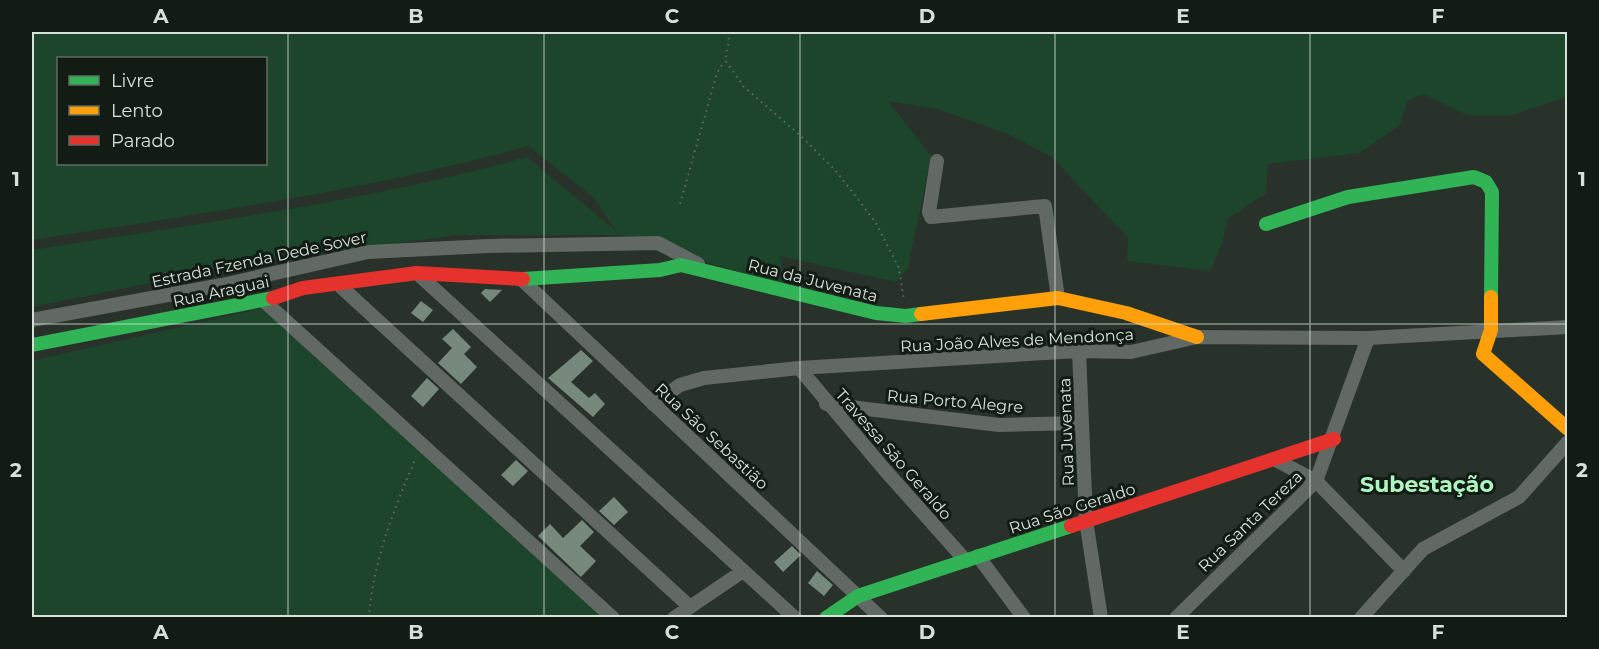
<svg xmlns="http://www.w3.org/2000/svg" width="1599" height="649" font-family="Montserrat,sans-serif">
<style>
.green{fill:#1d452b;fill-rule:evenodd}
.building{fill:#77887c}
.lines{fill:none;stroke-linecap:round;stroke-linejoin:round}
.path{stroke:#646a66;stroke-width:2;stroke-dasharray:1.5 4.5;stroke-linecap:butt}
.street{stroke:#626964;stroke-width:14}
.fast{stroke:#30b455;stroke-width:14}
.slow{stroke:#ff9f0a;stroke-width:14}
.jam{stroke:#e5322d;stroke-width:14}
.grid{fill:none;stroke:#d7e1d9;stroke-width:1.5;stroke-opacity:0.55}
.labels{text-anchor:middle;stroke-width:6;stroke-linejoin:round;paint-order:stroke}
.street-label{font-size:16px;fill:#d7e1d9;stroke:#131b15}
.district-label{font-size:22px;font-weight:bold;fill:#aef5c1;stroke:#131b15}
.neatline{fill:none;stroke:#d7e1d9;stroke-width:2}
.grid-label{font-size:20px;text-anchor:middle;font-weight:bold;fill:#d7e1d9}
</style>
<rect width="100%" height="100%" fill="#28322b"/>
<path class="green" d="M32,32H1567V97L1512,115H1467L1424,94L1407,101L1400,125L1359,153L1268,164L1266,193L1227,219L1222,244L1210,271L1127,261L1128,238L1052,157L1008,134L938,109L888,101L931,156L908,268L896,282L780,256L785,285L705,262L658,238L618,235H457L248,263L32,307V250C197,224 365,202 527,157L617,232L593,197L528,146C365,191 198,214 32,240ZM58,58H266V164H58Z
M262,308L603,617H32V361Z"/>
<path class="building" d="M485,289L502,290L490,302L481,293Z
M421,301L433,310L423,322L411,313Z
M453,329L471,347L464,354L477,367L461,384L438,363L452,348L442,339Z
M581,350L593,361L571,382L589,398L595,393L605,404L593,417L548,378Z
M427,378L439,389L423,407L411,396Z
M516,460L528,471L513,486L501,475Z
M614,497L628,512L614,525L599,511Z
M582,520L594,532L580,546L596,561L581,577L538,536L550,524L563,538Z
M792,546L801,555L783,572L774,562Z
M817,571L833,585L824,596L808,583Z"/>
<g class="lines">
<path class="path" d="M728,32L729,41L725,60L744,87L801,136L836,171L857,198L876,223L899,268L904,301
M680,204L717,73L724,61
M369,618C373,560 394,510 416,457"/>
<path class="street" d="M937,161L929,212L931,217L1045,206L1058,298
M417,273L795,618
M521,279L881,618
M339,285L689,606
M264,301L613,618
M32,320L222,285L368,252L488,246L658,243L698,264
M1079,351L1086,520L1101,618
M799,368L884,469L966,561
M653,404L680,385L704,378L799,368L1079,351L1131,352L1197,337L1368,338L1568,327
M826,404L999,425L1081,423
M1274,459L1316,481L1404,571
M978,556L1024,618
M674,618L743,571
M1176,618L1316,481L1368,338
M1361,618L1423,549L1519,497L1568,442"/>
<path class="fast" d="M1266,224L1348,197L1474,177L1486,182L1492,192L1491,297
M523,279L660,270L681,265L876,313L906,316L921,314
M32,345L273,298
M826,618L858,596L1071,526"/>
<path class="slow" d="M1491,297V330L1483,354L1568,429
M921,314L1058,298L1126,313L1197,337"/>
<path class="jam" d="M273,298L303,288L417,273L523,279
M1071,526L1334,439"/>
</g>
<path class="grid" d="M288,32V618M544,32V618M800,32V618M1055,32V618M1310,32V618M32,324H1568"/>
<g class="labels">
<g class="street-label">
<text transform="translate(259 259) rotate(-12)" y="6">Estrada Fzenda Dede Sover</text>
<text transform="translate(813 280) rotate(14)" y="6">Rua da Juvenata</text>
<text transform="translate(221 291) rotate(-12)" y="6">Rua Araguai</text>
<text transform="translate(1017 340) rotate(-3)" y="6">Rua João Alves de Mendonça</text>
<text transform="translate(955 401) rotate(5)" y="6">Rua Porto Alegre</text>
<text transform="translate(1066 432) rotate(-92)" y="6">Rua Juvenata</text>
<text transform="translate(712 436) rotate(43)" y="6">Rua São Sebastião</text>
<text transform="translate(894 454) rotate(49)" y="6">Travessa São Geraldo</text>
<text transform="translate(1072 508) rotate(-18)" y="6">Rua São Geraldo</text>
<text transform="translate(1250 521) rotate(-44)" y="6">Rua Santa Tereza</text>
</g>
<g class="district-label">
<text x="1427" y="492">Subestação</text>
</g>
</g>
<rect width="1599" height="649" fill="none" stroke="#131b15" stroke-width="66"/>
<rect x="57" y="57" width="210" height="108" fill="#131b15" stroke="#616a63" stroke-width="1.5"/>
<rect x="69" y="76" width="30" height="9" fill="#30b455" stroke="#616a63" stroke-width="1.5"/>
<text x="111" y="87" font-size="18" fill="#d7e1d9">Livre</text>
<rect x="69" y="106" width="30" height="9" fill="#ff9f0a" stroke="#616a63" stroke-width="1.5"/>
<text x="111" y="117" font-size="18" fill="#d7e1d9">Lento</text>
<rect x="69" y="136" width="30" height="9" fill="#e5322d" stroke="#616a63" stroke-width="1.5"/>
<text x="111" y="147" font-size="18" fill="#d7e1d9">Parado</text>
<rect x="33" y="33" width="1533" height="583" class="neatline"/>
<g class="grid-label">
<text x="161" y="23">A</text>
<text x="416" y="23">B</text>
<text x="672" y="23">C</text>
<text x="927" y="23">D</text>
<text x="1183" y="23">E</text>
<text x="1438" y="23">F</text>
<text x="16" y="186">1</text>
<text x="1582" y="186">1</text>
<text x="16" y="477">2</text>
<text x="1582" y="477">2</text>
<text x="161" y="639">A</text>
<text x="416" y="639">B</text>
<text x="672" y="639">C</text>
<text x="927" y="639">D</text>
<text x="1183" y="639">E</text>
<text x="1438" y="639">F</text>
</g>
</svg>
